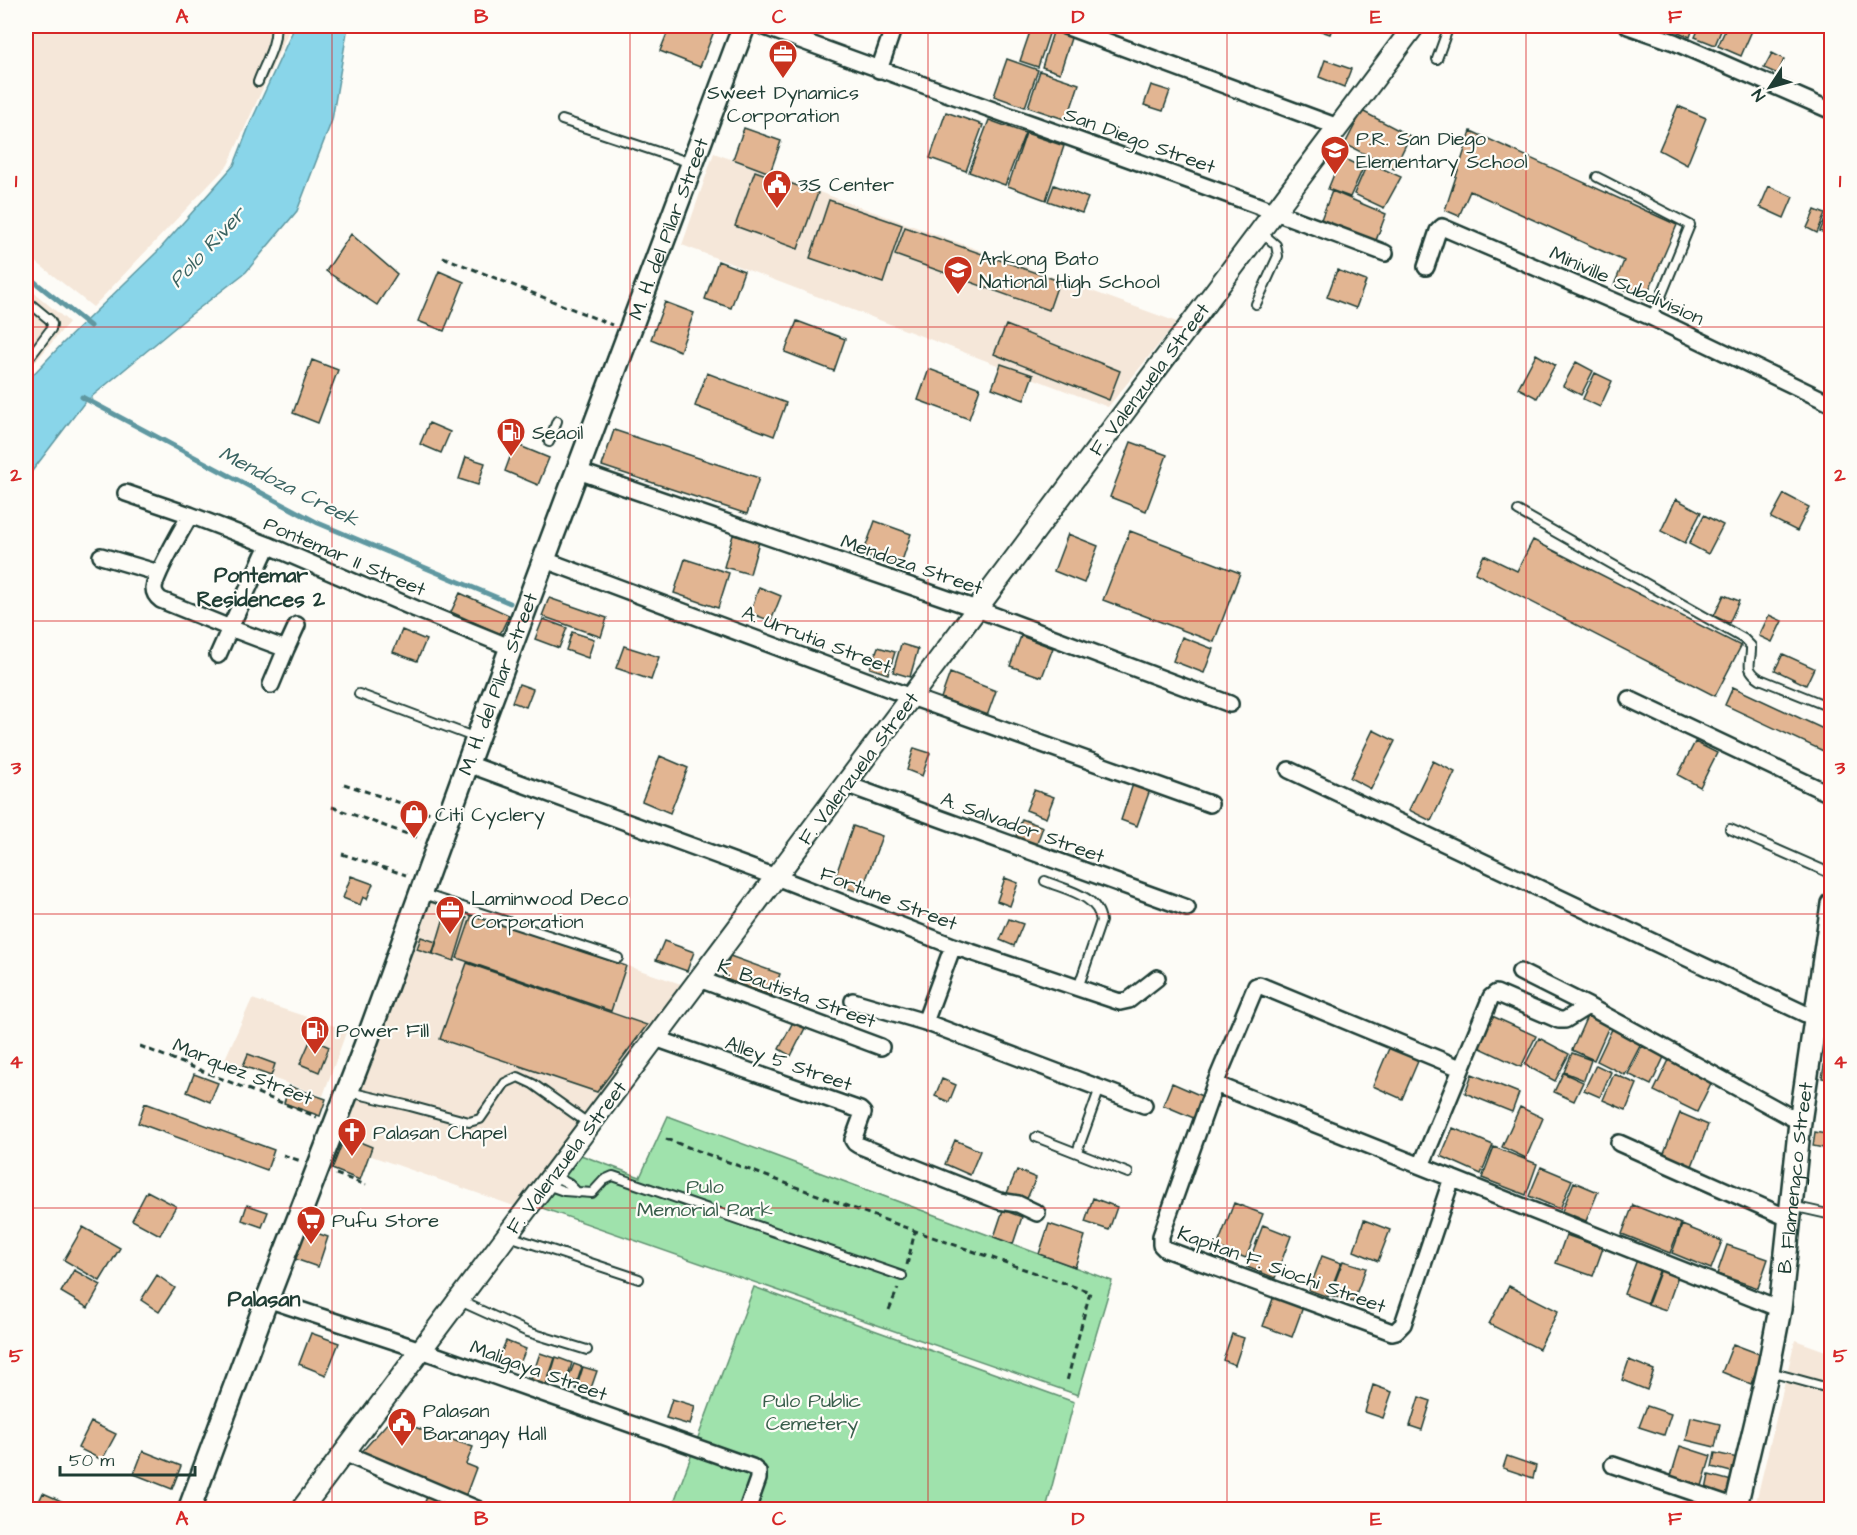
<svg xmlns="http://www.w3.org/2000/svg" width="1857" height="1535" font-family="'Architects Daughter',sans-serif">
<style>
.built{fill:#f5e7d9}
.green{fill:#9fe2ac;stroke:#5f9070;stroke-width:1.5}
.water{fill:#89d5e9;stroke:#5f98a1;stroke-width:1.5}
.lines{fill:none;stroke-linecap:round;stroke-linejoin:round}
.stream{stroke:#5f98a1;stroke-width:5}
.building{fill:#e2b592;stroke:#1f3d34;stroke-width:1.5}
.service-casing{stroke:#1f3d34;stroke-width:12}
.minor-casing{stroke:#1f3d34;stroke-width:20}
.tertiary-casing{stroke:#1f3d34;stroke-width:24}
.secondary-casing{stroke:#1f3d34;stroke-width:26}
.path{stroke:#1f3d34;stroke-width:3;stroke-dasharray:6 4.5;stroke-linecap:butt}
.service{stroke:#fdfcf7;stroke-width:8}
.minor{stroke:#fdfcf7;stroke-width:15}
.tertiary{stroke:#fdfcf7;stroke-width:20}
.secondary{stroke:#fdfcf7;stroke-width:21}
.grid{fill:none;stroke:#d62828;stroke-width:1.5;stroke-opacity:0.55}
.labels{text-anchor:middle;stroke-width:4.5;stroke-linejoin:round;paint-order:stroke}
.poi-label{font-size:20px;fill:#1f3d34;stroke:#fdfcf7;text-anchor:start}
.street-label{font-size:20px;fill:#1f3d34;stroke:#fdfcf7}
.park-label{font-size:20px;fill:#395e4c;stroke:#fdfcf7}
.water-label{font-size:21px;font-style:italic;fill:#3a6361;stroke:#fdfcf7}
.neighbourhood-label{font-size:21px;font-weight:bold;fill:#1f3d34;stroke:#fdfcf7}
.quarter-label{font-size:22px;font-weight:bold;fill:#1f3d34;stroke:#fdfcf7}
.neatline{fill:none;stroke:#d62828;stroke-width:2}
.grid-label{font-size:20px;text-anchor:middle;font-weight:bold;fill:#d62828}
</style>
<rect width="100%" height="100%" fill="#fdfcf7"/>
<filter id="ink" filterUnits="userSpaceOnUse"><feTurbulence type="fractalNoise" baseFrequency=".0167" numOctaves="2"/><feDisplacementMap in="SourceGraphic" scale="12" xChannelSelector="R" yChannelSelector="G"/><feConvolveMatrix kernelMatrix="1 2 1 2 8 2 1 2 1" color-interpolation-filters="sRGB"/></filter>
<g filter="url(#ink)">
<path class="built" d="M26,26H291L228,165L93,307L26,254Z
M714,153L819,192L1177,322L1108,407L682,245Z
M26,286L69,322L26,373Z
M432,900L684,985L514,1206L340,1145Z
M252,999L347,1030L323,1096L224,1061Z
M1795,1340L1831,1353V1509L1754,1510Z"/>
<path class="green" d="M668,1116L1112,1281L1078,1395L539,1207L578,1154L640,1177Z
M754,1287L1074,1402L1046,1509L671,1510Z"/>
<path class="water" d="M295,26H307L313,28L314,26H348L332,120L297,211L246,272L189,316L84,403L26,479V382L63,343L158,251L234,165L250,124Z"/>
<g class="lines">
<path class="stream" d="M26,275L90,326
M82,397L318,523L510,603"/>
</g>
<path class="building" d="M670,26H716L700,67L660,51Z
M1032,26H1043L1051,28L1038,67L1020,61Z
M1307,26H1333L1330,34Z
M1668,26H1694L1690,37L1667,27Z
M1700,26H1723L1715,45L1695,37Z
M1727,26H1754L1741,56L1718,46Z
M1054,29L1072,35L1060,73L1042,67Z
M1772,53L1784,59L1778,74L1764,68Z
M1007,59L1038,70L1025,107L994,96Z
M1325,60L1351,69L1344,87L1319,77Z
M1040,71L1079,84L1067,120L1028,107Z
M1151,85L1170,91L1163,111L1144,105Z
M1678,106L1706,118L1687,165L1659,150Z
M1362,111L1410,136L1394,169L1345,144Z
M946,112L983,125L966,171L930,158Z
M989,120L1025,133L1005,185L969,172Z
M744,128L781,141L770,173L733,159Z
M1471,131L1677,225L1645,299L1614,285L1624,261L1470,191L1459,216L1445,210Z
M1026,133L1064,146L1046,200L1008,186Z
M1341,157L1363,168L1350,197L1328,189Z
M1368,162L1401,177L1384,208L1354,194Z
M755,171L818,193L798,249L735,226Z
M1054,185L1088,198L1082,213L1048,201Z
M1769,186L1793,197L1784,218L1760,207Z
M1332,191L1386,214L1375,243L1320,222Z
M829,200L902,225L883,283L810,258Z
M1832,204V236L1820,231Z
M1815,210L1825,214L1817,233L1807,228Z
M905,227L1059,281L1049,310L895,255Z
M351,234L397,274L377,305L326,271Z
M718,261L744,271L731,308L705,299Z
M1337,270L1366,281L1356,308L1327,297Z
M439,271L464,282L444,331L418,321Z
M665,302L694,313L680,351L651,339Z
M797,321L845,339L834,371L785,352Z
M1006,325L1120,371L1109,400L994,354Z
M1536,354L1555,365L1537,398L1518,388Z
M312,360L338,370L318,423L293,413Z
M1576,362L1593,371L1581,395L1563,386Z
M1001,364L1033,375L1024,400L992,388Z
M929,369L980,388L969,419L918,400Z
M707,373L786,403L774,436L695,406Z
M1595,373L1612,381L1600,407L1583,399Z
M429,423L450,432L441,453L420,444Z
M614,430L759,478L747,514L602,466Z
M1131,442L1167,455L1146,511L1110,497Z
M515,444L549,458L538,485L505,471Z
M466,457L485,463L478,485L459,479Z
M1784,494L1809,507L1797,531L1771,518Z
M1676,499L1701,512L1685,543L1661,531Z
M1704,515L1723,525L1708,554L1689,544Z
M875,521L911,534L900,567L863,554Z
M1130,531L1240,573L1214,642L1103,600Z
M1068,534L1098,546L1084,583L1054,571Z
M733,535L759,542L750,574L724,567Z
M1533,540L1741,646L1715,696L1475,573L1484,555L1517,571Z
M685,559L729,573L718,608L674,593Z
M759,587L781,596L771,621L750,613Z
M460,593L509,615L500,634L451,612Z
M1724,595L1739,601L1729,623L1714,616Z
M549,598L607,618L601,637L542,616Z
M1769,615L1782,621L1772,642L1759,636Z
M543,619L567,628L559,648L535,639Z
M402,630L426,640L417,661L393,652Z
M572,632L594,639L588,658L566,650Z
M1021,636L1053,648L1042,677L1010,666Z
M1182,637L1213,649L1204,673L1173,661Z
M901,644L918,649L910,677L893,672Z
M624,646L659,657L651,680L616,668Z
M878,647L895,652L888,674L870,668Z
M1783,654L1814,668L1806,685L1775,670Z
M950,673L996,691L987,716L941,698Z
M519,684L533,689L526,707L512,702Z
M1733,687L1832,733V755L1725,705Z
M1373,730L1395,741L1371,789L1350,778Z
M1695,742L1717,753L1700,787L1678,775Z
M914,748L930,753L922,776L907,770Z
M660,756L688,768L670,813L642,801Z
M1433,761L1455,772L1431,821L1409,810Z
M1134,781L1151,787L1137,826L1121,820Z
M1034,790L1054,797L1046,818L1026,810Z
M1022,819L1043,827L1036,846L1015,839Z
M853,826L882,836L861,893L833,883Z
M351,876L373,884L367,899L363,897L360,905L343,898Z
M1005,878L1018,883L1010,906L997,901Z
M446,911L467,918L454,961L433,954Z
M472,914L626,966L611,1011L457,958Z
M1009,919L1023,924L1014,946L1000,940Z
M421,937L436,942L432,954L417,949Z
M664,941L694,952L687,971L656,960Z
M730,956L780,974L772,996L722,978Z
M467,963L647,1025L597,1092L440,1039Z
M1588,1014L1610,1024L1594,1060L1572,1050Z
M1490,1015L1536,1036L1521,1067L1476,1046Z
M793,1022L805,1028L791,1056L779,1049Z
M1613,1027L1642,1042L1625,1075L1597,1061Z
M1539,1038L1569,1054L1555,1081L1525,1065Z
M311,1039L329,1047L319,1072L300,1064Z
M1390,1046L1419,1059L1402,1099L1373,1086Z
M1642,1046L1664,1057L1651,1085L1628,1074Z
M1572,1053L1591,1060L1584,1080L1564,1072Z
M248,1054L275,1064L271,1076L243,1066Z
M1670,1058L1713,1079L1697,1112L1654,1091Z
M1825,1060L1832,1061V1080L1822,1078Z
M1596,1065L1611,1072L1600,1097L1584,1090Z
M1563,1073L1583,1082L1574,1101L1554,1092Z
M194,1074L218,1083L210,1102L187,1092Z
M1472,1074L1519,1093L1512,1112L1465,1093Z
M1614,1074L1637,1084L1626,1110L1603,1100Z
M942,1079L956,1085L949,1102L935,1096Z
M1172,1083L1204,1097L1196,1119L1163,1105Z
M289,1086L326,1099L320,1116L284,1103Z
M145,1103L274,1150L267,1170L138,1123Z
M1520,1107L1543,1118L1526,1158L1502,1147Z
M1680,1113L1708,1125L1692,1166L1663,1155Z
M1453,1128L1493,1145L1481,1174L1441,1156Z
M1815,1132L1831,1135L1829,1149L1813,1146Z
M345,1136L372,1147L360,1180L332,1169Z
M955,1140L980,1151L970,1175L945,1164Z
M1494,1147L1537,1164L1526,1195L1482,1178Z
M1541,1167L1572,1180L1560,1209L1529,1196Z
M1017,1170L1036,1178L1026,1201L1007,1193Z
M1574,1182L1598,1192L1586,1221L1562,1211Z
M147,1191L176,1206L160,1235L132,1220Z
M1093,1198L1117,1207L1109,1230L1085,1222Z
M1234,1203L1263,1214L1246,1258L1217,1247Z
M247,1205L268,1212L262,1227L242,1220Z
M1633,1205L1681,1224L1670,1253L1622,1234Z
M1003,1210L1022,1217L1013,1244L994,1237Z
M1364,1220L1390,1230L1378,1261L1354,1251Z
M1049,1224L1085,1236L1075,1267L1039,1254Z
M1263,1225L1291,1236L1275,1278L1247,1267Z
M1682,1225L1722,1241L1711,1269L1672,1253Z
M83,1227L120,1248L100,1281L64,1260Z
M305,1229L328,1237L318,1267L295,1259Z
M1566,1235L1603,1248L1593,1276L1556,1263Z
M1727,1245L1768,1259L1758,1288L1717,1274Z
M1322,1256L1341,1263L1328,1297L1309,1290Z
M1638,1257L1661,1266L1647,1303L1624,1294Z
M1343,1261L1366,1268L1353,1302L1330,1295Z
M1661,1269L1678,1276L1666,1310L1648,1304Z
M74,1270L101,1285L88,1308L61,1292Z
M157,1275L175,1288L159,1312L141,1300Z
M1509,1286L1558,1311L1539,1349L1489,1324Z
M1274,1296L1303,1307L1292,1337L1263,1326Z
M311,1333L339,1343L326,1375L299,1364Z
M1232,1334L1244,1338L1235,1365L1223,1360Z
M506,1341L526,1349L518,1368L498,1360Z
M1733,1344L1762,1355L1751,1384L1722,1372Z
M540,1353L555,1358L546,1385L531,1380Z
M556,1357L572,1363L566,1382L550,1377Z
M1629,1360L1654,1370L1647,1390L1622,1380Z
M574,1364L582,1367L577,1382L568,1379Z
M583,1367L597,1371L589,1394L576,1389Z
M1373,1385L1392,1392L1383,1418L1365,1412Z
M1419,1397L1431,1401L1422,1430L1410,1426Z
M672,1399L695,1406L690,1425L666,1418Z
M1647,1406L1671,1414L1664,1435L1639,1427Z
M1691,1417L1720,1424L1715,1447L1686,1440Z
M391,1419L473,1447L466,1464L476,1468L464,1500L359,1455Z
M91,1422L116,1434L102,1460L78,1448Z
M1680,1446L1711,1456L1702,1486L1671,1476Z
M143,1451L181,1466L172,1489L134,1474Z
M1715,1453L1738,1458L1735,1473L1712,1467Z
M1507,1456L1536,1466L1533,1478L1503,1468Z
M1709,1475L1732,1481L1729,1495L1706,1490Z
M43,1493L68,1504L66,1510H35Z
M428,1494L448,1502L445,1510H422Z"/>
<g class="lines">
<g class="service-casing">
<path id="service" d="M1437,59L1449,26
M258,82C264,65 278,43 275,26
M562,120L691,163
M1597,177L1690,225L1657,306L1651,317
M26,300L50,320L52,324L51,329L26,362
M1256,304L1278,256L1276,245L1261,232
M549,442L557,421
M1518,511L1744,639L1751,646C1752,663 1743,668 1760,679L1832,708
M359,694L476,738
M1730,829L1832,874
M1045,881C1066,890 1098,895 1101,921L1078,988
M423,894L618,958
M1816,1018L1832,1023
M349,1092L410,1106L469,1122L480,1119L505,1083L518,1077L533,1084L589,1124
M1036,1137L1128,1173
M1077,1152L1100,1088
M552,1175L569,1184L578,1193
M547,1185L564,1191L592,1193L604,1180L613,1176L902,1276
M1792,1206L1832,1215
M509,1236L639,1279
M460,1301L528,1332L587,1350
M1770,1372L1832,1389
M83,1507L88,1510"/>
</g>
<g class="minor-casing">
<path id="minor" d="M762,26C969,103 1178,174 1385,253
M1065,26L1338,127
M1628,26L1674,42L1832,111
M879,70L894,26
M1426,267L1438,231L1442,227L1651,317L1832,404
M578,471L977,609L1230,704
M126,493L190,515L268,545L416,609L512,648
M190,515C182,529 155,575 154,588C154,594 157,597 161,600L230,628L218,655
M268,545L230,628L286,649L297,625
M101,556L159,573
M545,560L911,697L1210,804
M271,685L286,649
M1629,699L1832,795
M468,764L776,877L953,946L1120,1002L1129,1000L1157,978
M1289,770L1814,1018
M845,784L1187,908
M1520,972L1588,1006
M699,979L881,1047
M853,1001L925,1022L1144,1105
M925,1022L953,946
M655,1038L860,1110L863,1113L853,1140L855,1143L858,1145L999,1201L1018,1204L1037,1213
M1215,1084L1780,1309
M1619,1143L1790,1219
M1421,1166L1491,997L1496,993L1559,1020H1565L1588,1006L1800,1122
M1452,1178L1403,1324L1396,1331L1392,1332L1165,1249L1161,1245V1236L1215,1084L1256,986L1259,985L1460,1068
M267,1299L421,1350L752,1467L758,1472V1479L747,1510
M344,1453L479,1510
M1613,1465L1736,1507"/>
</g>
<g class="tertiary-casing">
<path id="tertiary" d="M301,1510L1414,26"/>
</g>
<g class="secondary-casing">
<g id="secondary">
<path id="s1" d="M189,1510L263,1310L365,1046L477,738L744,26"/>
<path id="s2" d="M1735,1510L1768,1371L1780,1309L1800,1122L1832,904"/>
</g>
</g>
<path class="path" d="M443,257L612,325
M344,784L430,813
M332,807L421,839
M342,854L406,875
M140,1046L317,1117
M666,1139L915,1231L1090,1292L1067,1381
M283,1155L301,1161
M336,1174L366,1185
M907,1265L915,1231
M889,1310L898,1288"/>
<use href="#service" class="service"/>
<use href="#minor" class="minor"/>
<use href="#tertiary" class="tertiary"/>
<use href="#secondary" class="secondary"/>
</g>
</g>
<path class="grid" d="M332,26V1510M630,26V1510M928,26V1510M1227,26V1510M1526,26V1510M26,327H1832M26,621H1832M26,914H1832M26,1208H1832"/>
<defs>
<g id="office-pin" transform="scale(1.5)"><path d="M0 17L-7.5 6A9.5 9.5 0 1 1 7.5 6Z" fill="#c8321e" stroke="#fdfcf7"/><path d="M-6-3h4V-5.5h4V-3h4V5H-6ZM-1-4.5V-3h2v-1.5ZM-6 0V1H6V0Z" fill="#fff"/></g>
<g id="school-pin" transform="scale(1.5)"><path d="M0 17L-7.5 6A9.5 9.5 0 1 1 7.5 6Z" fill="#c8321e" stroke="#fdfcf7"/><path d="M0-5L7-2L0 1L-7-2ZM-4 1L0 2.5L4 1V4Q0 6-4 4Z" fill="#fff"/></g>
<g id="civic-pin" transform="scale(1.5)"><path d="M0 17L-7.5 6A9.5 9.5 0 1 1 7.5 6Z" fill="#c8321e" stroke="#fdfcf7"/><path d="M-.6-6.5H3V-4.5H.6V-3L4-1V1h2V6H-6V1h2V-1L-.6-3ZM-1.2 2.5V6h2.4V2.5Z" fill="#fff"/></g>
<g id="fuel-pin" transform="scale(1.5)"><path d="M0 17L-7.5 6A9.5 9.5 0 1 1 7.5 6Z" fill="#c8321e" stroke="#fdfcf7"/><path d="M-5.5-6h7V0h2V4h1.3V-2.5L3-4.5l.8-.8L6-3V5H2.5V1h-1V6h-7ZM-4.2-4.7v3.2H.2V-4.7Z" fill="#fff"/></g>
<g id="shop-pin" transform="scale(1.5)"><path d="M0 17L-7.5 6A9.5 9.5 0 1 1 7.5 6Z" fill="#c8321e" stroke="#fdfcf7"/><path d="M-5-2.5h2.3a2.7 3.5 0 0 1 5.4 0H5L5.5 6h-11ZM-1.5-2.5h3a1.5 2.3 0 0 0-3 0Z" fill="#fff"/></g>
<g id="church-pin" transform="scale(1.5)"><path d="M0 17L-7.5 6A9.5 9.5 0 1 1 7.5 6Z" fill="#c8321e" stroke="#fdfcf7"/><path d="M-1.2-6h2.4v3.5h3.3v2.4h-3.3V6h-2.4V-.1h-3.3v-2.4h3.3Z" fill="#fff"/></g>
<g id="supermarket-pin" transform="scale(1.5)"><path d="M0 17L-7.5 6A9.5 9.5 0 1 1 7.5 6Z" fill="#c8321e" stroke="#fdfcf7"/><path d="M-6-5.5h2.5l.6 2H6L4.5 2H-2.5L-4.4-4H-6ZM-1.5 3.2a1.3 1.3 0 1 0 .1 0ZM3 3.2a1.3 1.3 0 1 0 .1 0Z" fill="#fff"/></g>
</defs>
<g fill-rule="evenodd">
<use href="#office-pin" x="783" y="54"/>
<use href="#school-pin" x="1335" y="150"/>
<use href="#civic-pin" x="777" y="184"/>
<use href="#school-pin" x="958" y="270"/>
<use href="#fuel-pin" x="511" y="432"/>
<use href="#shop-pin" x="414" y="814"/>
<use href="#office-pin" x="450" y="910"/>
<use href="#fuel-pin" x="315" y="1030"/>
<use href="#church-pin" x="352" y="1132"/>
<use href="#supermarket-pin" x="311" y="1220"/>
<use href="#civic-pin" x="402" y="1422"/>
</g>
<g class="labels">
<g class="poi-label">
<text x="783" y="99" text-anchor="middle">Sweet Dynamics<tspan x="783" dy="23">Corporation</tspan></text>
<text x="1356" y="145">P.R. San Diego<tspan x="1356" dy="23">Elementary School</tspan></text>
<text x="798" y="191">3S Center</text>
<text x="979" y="265">Arkong Bato<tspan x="979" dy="23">National High School</tspan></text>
<text x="532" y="439">Seaoil</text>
<text x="435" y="821">Citi Cyclery</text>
<text x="471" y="905">Laminwood Deco<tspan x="471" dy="23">Corporation</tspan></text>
<text x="336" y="1037">Power Fill</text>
<text x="373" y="1139">Palasan Chapel</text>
<text x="332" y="1227">Pufu Store</text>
<text x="423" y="1417">Palasan<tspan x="423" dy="23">Barangay Hall</tspan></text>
</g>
<g class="street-label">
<text transform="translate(1140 140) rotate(20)" y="7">San Diego Street</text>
<text dy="7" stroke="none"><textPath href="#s1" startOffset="1368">M. H. del Pilar Street</textPath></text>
<text transform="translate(1627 285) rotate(24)" y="7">Miniville Subdivision</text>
<text transform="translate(1149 379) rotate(-53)" y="7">F. Valenzuela Street</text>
<text transform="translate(345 556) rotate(23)" y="7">Pontemar II Street</text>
<text transform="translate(912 564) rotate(19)" y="7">Mendoza Street</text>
<text transform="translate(817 639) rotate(21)" y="7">A. Urrutia Street</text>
<text dy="7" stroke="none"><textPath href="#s1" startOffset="882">M. H. del Pilar Street</textPath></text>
<text transform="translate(858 768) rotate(-53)" y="7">F. Valenzuela Street</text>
<text transform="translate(1023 827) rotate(20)" y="7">A. Salvador Street</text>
<text transform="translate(889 898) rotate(21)" y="7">Fortune Street</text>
<text transform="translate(797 993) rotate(20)" y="7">K. Bautista Street</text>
<text transform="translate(789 1063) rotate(19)" y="7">Alley 5 Street</text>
<text transform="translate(243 1071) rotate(22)" y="7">Marquez Street</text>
<text transform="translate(566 1157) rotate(-53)" y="7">F. Valenzuela Street</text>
<text dy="7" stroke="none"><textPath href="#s2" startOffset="338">B. Flamengco Street</textPath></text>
<text transform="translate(1282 1269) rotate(20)" y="7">Kapitan F. Siochi Street</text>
<text transform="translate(539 1370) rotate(20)" y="7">Maligaya Street</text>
</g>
<g class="park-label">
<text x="705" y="1193">Pulo<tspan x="705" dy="23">Memorial Park</tspan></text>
<text x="812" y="1407">Pulo Public<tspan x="812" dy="23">Cemetery</tspan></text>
</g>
<g class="water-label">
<text transform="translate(207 247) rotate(-47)" y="7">Polo River</text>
<text transform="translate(289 486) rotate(27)" y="7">Mendoza Creek</text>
</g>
<g class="neighbourhood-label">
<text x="261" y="582">Pontemar<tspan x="261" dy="24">Residences 2</tspan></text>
</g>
<g class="quarter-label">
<text x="264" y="1306">Palasan</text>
</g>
</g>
<rect width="1857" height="1535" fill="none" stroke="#fdfcf7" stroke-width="66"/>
<g transform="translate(1770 87) rotate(234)" stroke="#fdfcf7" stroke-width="4.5" paint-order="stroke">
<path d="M0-4.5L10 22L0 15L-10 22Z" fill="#1f3d34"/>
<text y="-9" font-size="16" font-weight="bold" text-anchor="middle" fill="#1f3d34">N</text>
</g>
<path d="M60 1466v9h135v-9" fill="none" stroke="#1f3d34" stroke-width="3"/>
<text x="69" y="1466" font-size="18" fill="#1f3d34" stroke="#fdfcf7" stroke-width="4.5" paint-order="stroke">50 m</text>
<rect x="33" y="33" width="1791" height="1469" class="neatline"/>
<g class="grid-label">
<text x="182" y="23">A</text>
<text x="481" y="23">B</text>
<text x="779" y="23">C</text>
<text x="1078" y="23">D</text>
<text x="1376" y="23">E</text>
<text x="1675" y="23">F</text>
<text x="16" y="187">1</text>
<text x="1840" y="187">1</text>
<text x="16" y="481">2</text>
<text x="1840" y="481">2</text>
<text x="16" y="774">3</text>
<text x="1840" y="774">3</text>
<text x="16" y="1068">4</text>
<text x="1840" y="1068">4</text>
<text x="16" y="1362">5</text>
<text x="1840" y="1362">5</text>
<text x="182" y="1525">A</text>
<text x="481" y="1525">B</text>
<text x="779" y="1525">C</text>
<text x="1078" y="1525">D</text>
<text x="1376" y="1525">E</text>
<text x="1675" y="1525">F</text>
</g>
</svg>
